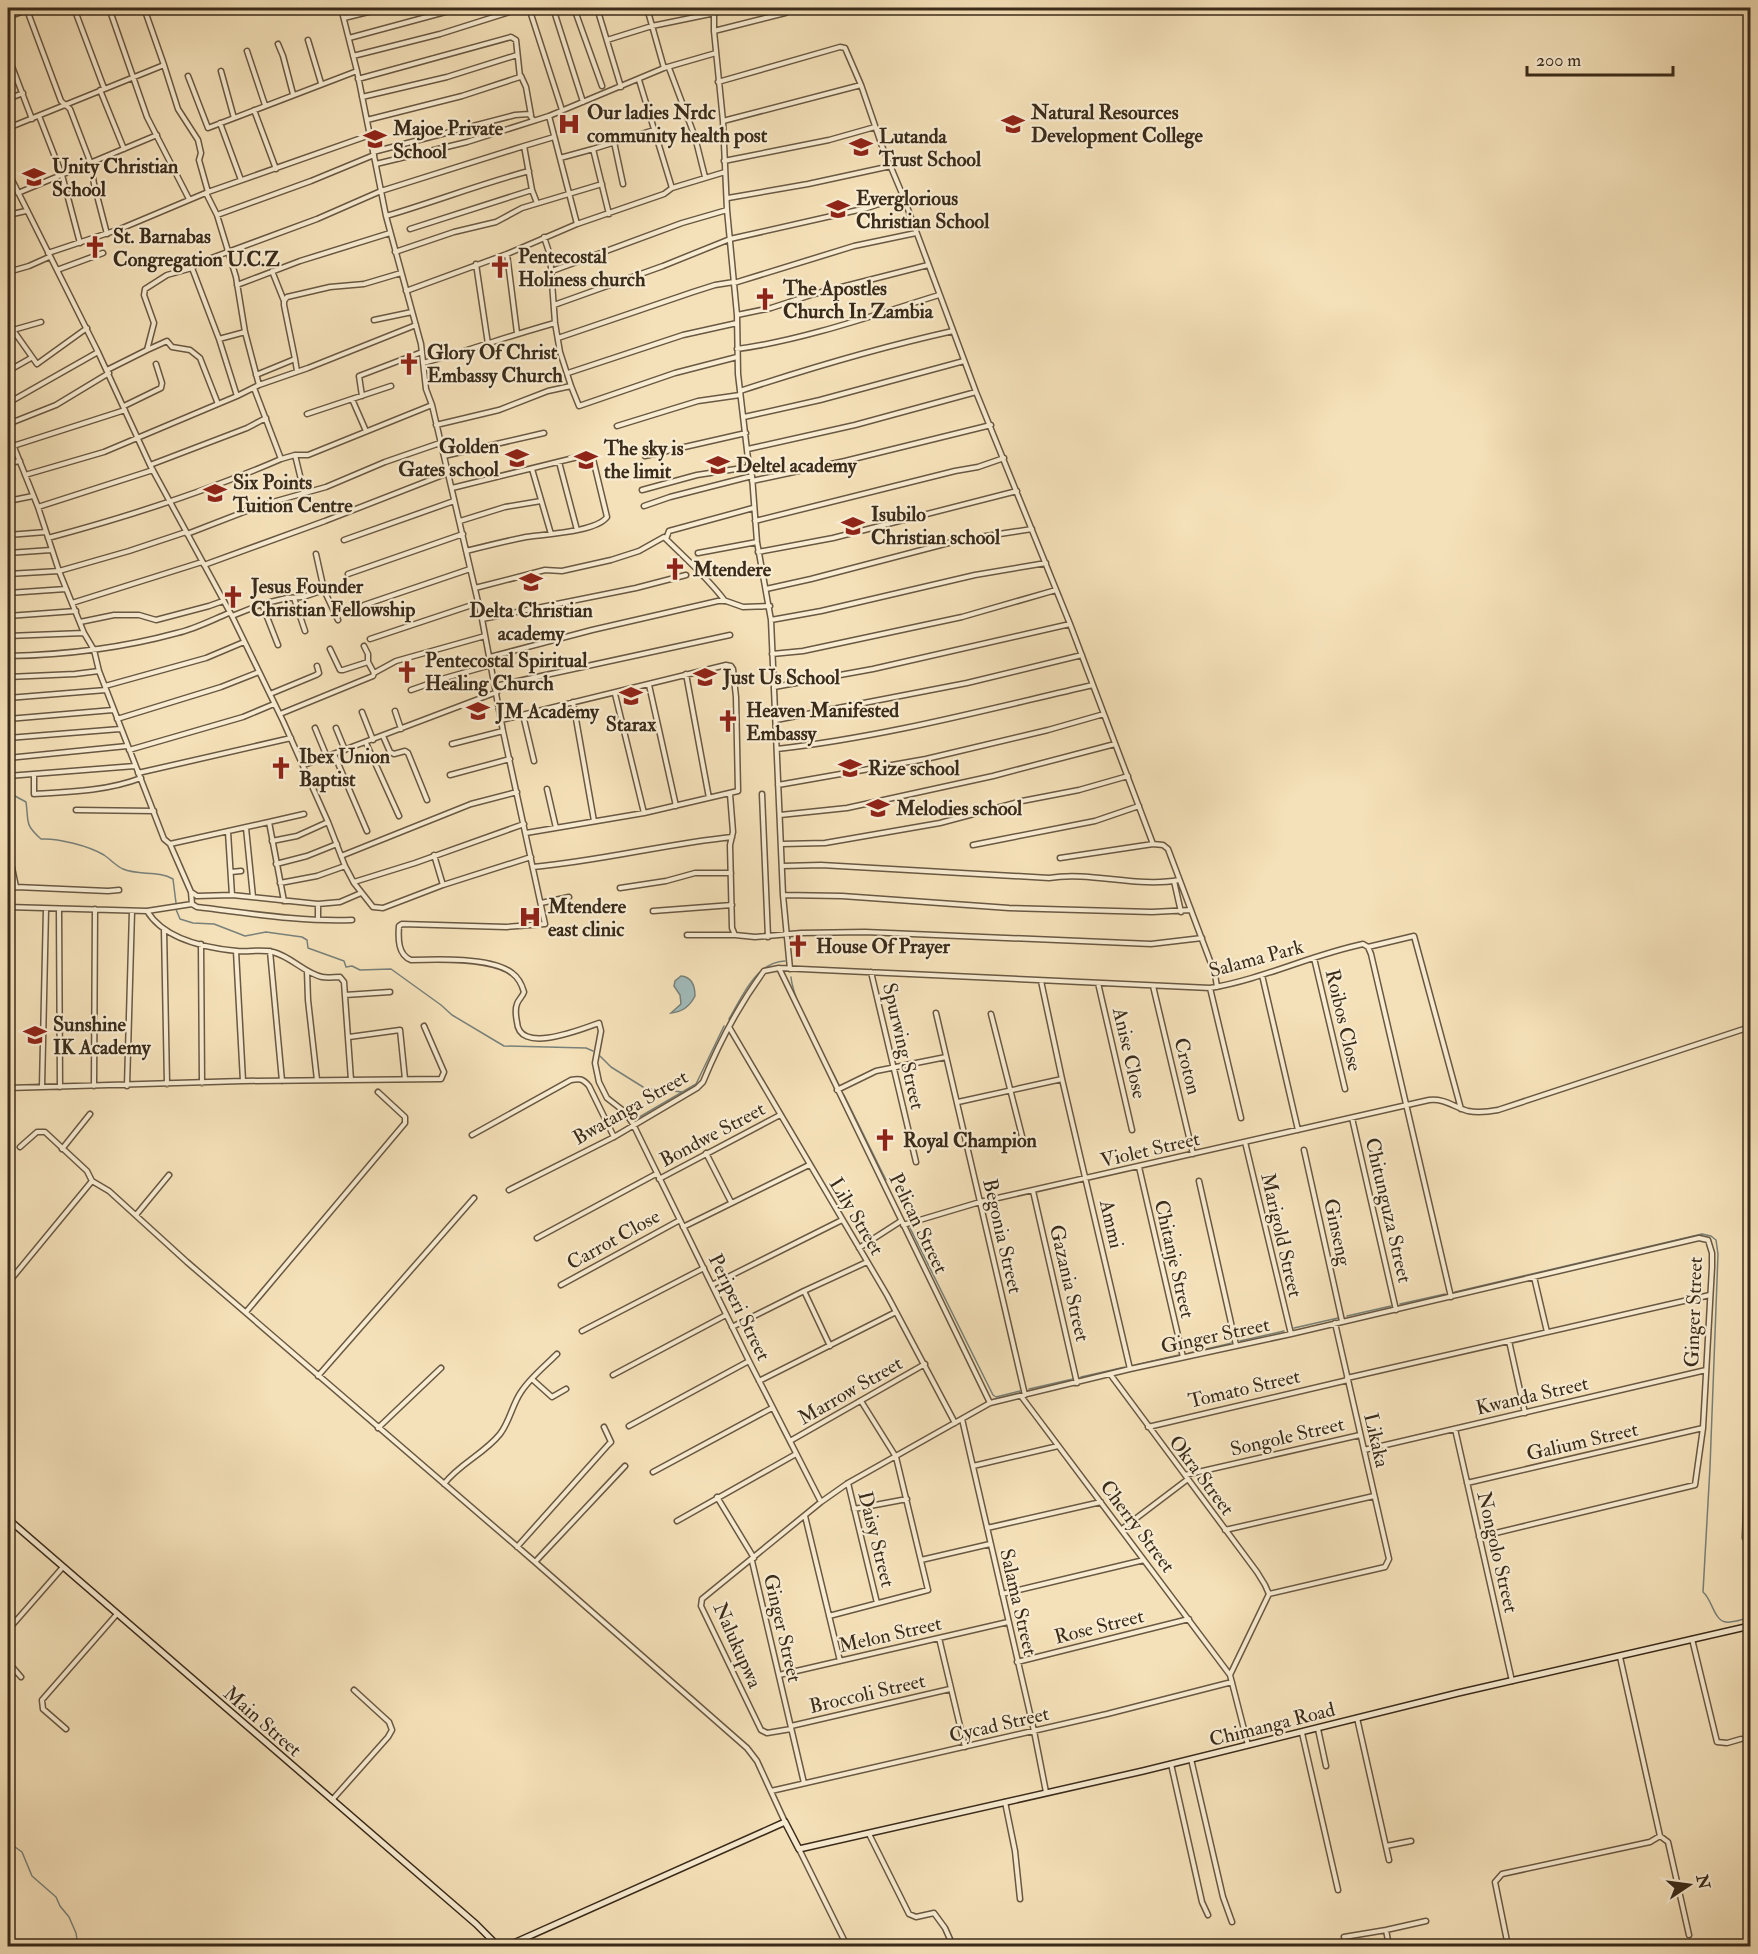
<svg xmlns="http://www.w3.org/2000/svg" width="1758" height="1954" font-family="'IM FELL Double Pica',serif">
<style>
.water{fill:#a1bbba;stroke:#78817a;stroke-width:1.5}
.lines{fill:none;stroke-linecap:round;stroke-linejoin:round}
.stream{stroke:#78817a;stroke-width:1.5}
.street-casing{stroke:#695842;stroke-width:7}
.secondary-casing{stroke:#3a2b1a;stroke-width:8}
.street{stroke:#f8ecd2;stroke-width:4}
.secondary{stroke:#f8ecd2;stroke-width:5}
.labels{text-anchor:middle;stroke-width:4.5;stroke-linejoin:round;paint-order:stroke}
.poi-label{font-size:20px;font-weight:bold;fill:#3a2b1a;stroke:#f8ecd2;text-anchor:start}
.street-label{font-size:20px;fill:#3a2b1a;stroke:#f8ecd2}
</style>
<rect width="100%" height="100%" fill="#f5e1b9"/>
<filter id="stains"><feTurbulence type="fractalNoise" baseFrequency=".00333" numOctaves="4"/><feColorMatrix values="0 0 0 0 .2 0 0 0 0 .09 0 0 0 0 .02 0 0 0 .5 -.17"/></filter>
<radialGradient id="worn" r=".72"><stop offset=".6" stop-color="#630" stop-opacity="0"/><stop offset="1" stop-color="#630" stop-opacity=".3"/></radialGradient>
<path class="water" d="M681,976C692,977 695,985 695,996C690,1006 683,1012 671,1013L681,1004L680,995L674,986L675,981Z"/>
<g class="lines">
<path class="stream" d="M8,796H15L26,802C29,822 24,824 41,839C58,838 89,846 104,855C110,859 116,866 123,869C139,876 158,870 173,879L176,903
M175,907L180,919L193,923L214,924L245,936L266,932L302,937L307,940L308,948L344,961L346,967L352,966L360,970L391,969L441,1005L452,1015L504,1046L586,1048L593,1051
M791,977C793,1003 827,1060 839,1085
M729,1019C742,997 756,962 785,961
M600,1056L611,1067L643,1087
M648,1089L683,1092
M844,1095L886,1180
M636,1119L696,1084L724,1026
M910,1228L993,1395L996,1397L1020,1391
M1455,1292L1702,1234L1711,1236L1716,1240L1718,1254L1710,1467L1703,1592C1712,1599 1714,1621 1726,1622C1733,1623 1744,1619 1750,1617
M1400,1304L1445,1294
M1347,1316L1391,1306
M1294,1328L1338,1318
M1240,1341L1284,1331
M1189,1353L1232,1343
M1135,1365L1179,1355
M1081,1377L1125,1367
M1029,1389L1073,1379
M8,1842L22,1852L32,1876L56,1897L60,1906L69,1917L76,1933L78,1946"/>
<g class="street-casing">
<path id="street" d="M74,8L104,88
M109,8L147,117L189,199
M341,8L357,71L386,216L421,344L426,389L432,405L482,619L503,731L545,924L506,927L402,924L399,926C398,939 398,955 411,960C436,959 492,957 512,973C519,978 522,985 524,992C523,996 518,1000 517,1004C515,1009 516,1017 517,1022C519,1055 582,1029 599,1023L601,1031L595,1063L599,1082L607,1098L625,1112L633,1124L749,1361L821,1502
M529,8L562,110
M553,8L583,102
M574,8L602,86
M597,8L621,87
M647,8L664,68
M714,8V31L723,121L727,210L737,315L738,374L749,467L752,476L757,542L771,620L783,895L790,969
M27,10L61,101L70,109L91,164L94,184L107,234
M8,17L32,8
M344,18L384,8
M714,31L785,13L795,8
M349,38L460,8
M308,40L321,83
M607,40L652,26L715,13
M278,44L283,56L293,94
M247,51L265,105
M8,56L32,119
M353,56L440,34L522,8
M164,65L178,109L198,140L201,153L199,160L208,192
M669,68L695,137L705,177
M221,71L234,118
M188,76L208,128L357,71
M521,76L526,87L531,115
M358,79L511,37L516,40L520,77L462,96L367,120
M639,80L672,188
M718,82L840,47L845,48L861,85L882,146L903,196L976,392L1070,624L1153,844
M100,90L124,149
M362,97L447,77L517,55
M8,99L23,93
M254,110L276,169
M39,116L62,175L80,243
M549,116L577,224
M723,121L861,85
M220,123L241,180
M8,128L164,65L144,8
M614,142L623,184
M373,152L515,115L529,114L533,120
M560,158L593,149
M724,161L829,140L875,127
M376,164L467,142L549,116L664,68L716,53
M8,172L98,352L150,465L232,616L283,721L328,822L345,866L354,883L373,907L383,908L443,885L531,857
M18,193L157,135
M206,193L217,215L236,277L245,332L259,385
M728,198L808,184L891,166
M537,203L532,190L524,146L554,137
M609,214L593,149L654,130
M8,215L26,211
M217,215L311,181L374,155
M386,216C434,202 480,184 529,171
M410,229L532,190
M544,237L550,255L555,323L560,352L571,386L579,406L675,373L737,357
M395,252L454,232L496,222L522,208L602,184
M48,253L120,229L208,192L370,135
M507,254L517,333
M476,264L488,344
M192,268L198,263L317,219L381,191L524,146
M57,270L103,253
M272,271L284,301
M552,271L682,223L727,210
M8,272L29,266L49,257
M734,283L854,246L916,233
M237,285L300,261L390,233
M406,291L507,254L577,224L664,194L672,188L725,172
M554,305L663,266L730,239L867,208L903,196
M737,315L771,308L814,294L928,265
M374,320L412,312
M8,323L37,364L87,328
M13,330L41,322
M558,338L693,292L715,285L734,282
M219,339L245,332
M737,349C804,340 874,315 939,295
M147,350L167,341L172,347L190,350L200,358L218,404L237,396
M295,359L297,371
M423,363C468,351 511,335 555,323
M107,370L147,350L154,323L144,295L145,289L167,275L192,268L219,339L237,396L259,385L308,368L416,325
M8,371L31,358
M568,373L683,335L737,323
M256,375L295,359L284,305V301L287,297L330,287L364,284L401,273
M740,391C810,368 881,347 953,331
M362,396L359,376L422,352
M352,399L366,431
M8,403L98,352
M124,406L161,388L162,383L156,364
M307,414L391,386
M744,417L820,400L964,361
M8,424L56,405L109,373
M436,425L499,410L548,391L571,386
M617,426L698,401L740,395
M8,432L38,507L59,571L84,633L94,650L99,671L164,839L170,844L191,892L197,896L232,895L318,904L340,902L361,893
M13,446L125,410
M748,449L855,425L976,392
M295,455L304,492
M444,456L544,433
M645,456L746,433
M281,459L295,455H308L432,405
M559,462L577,530
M8,463L20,461
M150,465L247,428L266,418
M532,469L551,534
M25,475L104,452L218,404
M752,481L845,461L991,425
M452,488L586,455L593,459L607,517C596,532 545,534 526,537C506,541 486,546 466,551
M642,490L697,475L749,467
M8,501L33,496
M644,506L670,497L752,476
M38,507L153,470
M460,521L505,507L541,501
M755,521L955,471L978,467L1004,458
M187,534L262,505L326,487L385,462L440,443
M8,535L46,532
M48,538C127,517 205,492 281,459L254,388
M666,539L669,531L753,508
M344,540L454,501
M758,552L833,538L1017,491
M8,553L51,550
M698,553L757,542
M316,554L324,590
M204,565L325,521L448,473
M8,574L59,571L129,551L186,532
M348,574L463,534
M475,588L545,570L562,571L611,560L639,551L664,537C685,558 707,577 725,601
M766,589L811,579L960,540L1032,529
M8,593L66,589
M294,598L305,631
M72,603L202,562
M262,604L278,645
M364,605L470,569
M8,616L76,611
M232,616L262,604L287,598L303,597L324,590L338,620
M482,619L636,588L686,575
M771,620L821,611L975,575L1046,563
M80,622L114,615H139L156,620L209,606L223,601
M8,636L84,633
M370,639L478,603
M364,646L368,654V662
M772,654L803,651L962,617L1056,590
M8,656C64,655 122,648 177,633C195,629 212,620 229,613
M490,657L592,630L718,601H726L743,607L770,606
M374,673L396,661L485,636
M686,674L709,798
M8,677L75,674L99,671
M649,685L676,806
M105,686L206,658L244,642
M495,686L730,635
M774,687L873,669L1070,624
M411,690L445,678L491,665
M270,694L316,675L319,673L317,666
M615,694L644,813
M8,698L106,690
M573,702L594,821
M395,711L401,729
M362,712L373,740
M280,714L373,676L374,673L368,662L343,670H340L330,649
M523,715L534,761
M8,719L113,710
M117,719L221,687L259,672
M501,720L726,665L731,666L733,669L736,697L738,791L644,813L526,833
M776,720L967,683L1082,655
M315,728L327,757
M336,728L345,750
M383,736L390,752L394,754L405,751L408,753L427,800
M8,738L120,729
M366,743L399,816
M452,744L503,731
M777,749C884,737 988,709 1093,685
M129,750L243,717L274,704
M334,754L367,831
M8,758L127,746
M304,765L497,692
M138,773L291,738
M34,774V794C69,792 107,791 141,778
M450,775L510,759
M8,776L135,766
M778,785L926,759L1048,730L1104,714
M547,789L556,828
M730,794L733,832L730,845L732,928L735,935L755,937L801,933L865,932L1151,944L1202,938
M762,794L768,937
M76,810L154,811
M780,815L847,808L993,776L1115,744
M269,822L304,814
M246,828L253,897
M228,832L232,895
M272,841L297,836L328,822
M170,844L269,822L284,901
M782,844L825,843L940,823L1022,801L1079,790L1128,776
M973,845L1095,821L1139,806
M8,848L16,887L8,890
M434,855L443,885
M341,856L471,804L517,792
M1060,858L1153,844L1163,845L1168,849L1215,974L1217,987
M276,864L307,856L337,844
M783,866L821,865L1049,878C1091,871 1137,888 1179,880
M533,867C600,861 665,844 732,837
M231,872L241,871
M1174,881L1181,912
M354,882L415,863L524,824
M280,883L317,876L345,866
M16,887L108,891L119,890
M620,888L666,881L695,873H731
M191,892L192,904L197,907C248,913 300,922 352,920
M783,895L842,896L1009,908L1152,912L1191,910
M541,903L569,897
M8,907L147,911C164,939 206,948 237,951C249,952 262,949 273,952C292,957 304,973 322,977C327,978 334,977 340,977L344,982L351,1080
M59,910L60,1087
M147,911L192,904
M653,911L732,905
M318,919V904
M164,929L167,1084
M687,935H734
M201,944L202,1083
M1368,947L1414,936L1461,1109
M236,951L243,1081
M270,951L282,1081
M1314,958L1345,1089
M307,971L308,1000L317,1080
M871,972L916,1162
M1262,975L1298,1130
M1041,981L1062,1079L1130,1369
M1098,983L1132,1130
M1153,986L1193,1154
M1210,988L1241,1118
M345,995L390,992
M936,1013L1025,1395
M991,1014L1024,1144
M729,1027L887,1295L955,1423
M349,1037L400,1030L405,1079
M94,1086L95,909
M127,1086L132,911
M42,1087L46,909
M8,1088L243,1081L441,1079L444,1072L424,1026
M10,1088V907
M837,1090L876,1071L946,1057
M958,1102L1062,1079
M1352,1118L1396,1310
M472,1135L571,1080C580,1078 583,1079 589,1086L614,1137
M1245,1142L1291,1334
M20,1147L37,1132H45L87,1171L92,1181
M62,1149L90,1114
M1304,1150L1342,1321
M706,1153L731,1202
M1139,1167L1183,1357
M659,1179L780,1115
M1199,1181L1236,1345
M509,1190L614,1137L697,1088L703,1082C719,1043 739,1005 764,971L779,968
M1033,1191L1077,1383
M136,1215L169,1175
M903,1225L980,1202L1429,1100C1444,1098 1454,1107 1468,1111C1478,1113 1487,1112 1498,1110L1750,1027
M683,1227L809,1165
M537,1238L656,1174
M859,1248L901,1221
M1534,1277L1547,1332
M8,1283L92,1181L109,1191L187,1262L535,1562L747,1748L757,1761L785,1822
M561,1285L680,1220
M712,1285L842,1220
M804,1291L830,1346
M246,1312L405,1123V1117L378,1092
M732,1327L804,1291L867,1262
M582,1331L704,1268
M1509,1341L1525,1413
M1110,1374L1257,1572L1265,1585L1269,1594
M613,1375L726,1315
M318,1376L474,1198
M1347,1378L1710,1295
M533,1380L552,1397L566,1389
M759,1381L896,1312
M1021,1396L1230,1675
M1750,1398L1745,1538L1750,1542
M990,1403L779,968L1210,988C1263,979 1311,955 1363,944L1368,947L1371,954L1451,1297
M962,1419L1034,1731L1046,1792
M629,1426L749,1361
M1148,1427L1348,1380
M378,1428L441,1368
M1455,1429L1512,1681
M790,1441L925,1364
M1364,1450L1706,1370
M973,1466L1058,1446
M653,1472L772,1408
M1185,1475L1360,1435
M848,1483L877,1603
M1467,1483L1703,1428
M444,1484C459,1464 484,1454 500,1434C510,1421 512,1405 521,1392C530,1378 545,1366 557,1354
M717,1497L754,1558
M854,1509L907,1499
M805,1516L840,1661
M677,1521L796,1454
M987,1528L1101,1502
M1122,1529L1188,1479
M1225,1530L1374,1496
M517,1547L608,1445L611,1442L604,1427
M921,1560L990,1544
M752,1561L804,1783
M535,1562L625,1466
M1002,1594L1144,1560
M1269,1594L1385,1567L1389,1559L1335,1323
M829,1616L928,1590L896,1457L861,1401
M8,1630L63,1567
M939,1638L965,1747
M1692,1639L1717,1742L1727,1743L1741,1739
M8,1662L21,1677
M1017,1662L1189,1619
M779,1675L1008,1622
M1357,1718L1389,1860
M791,1726L950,1689
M66,1729L43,1709L42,1700L117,1614
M791,1729L767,1733L761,1730L701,1606L702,1599L821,1502L848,1483L990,1403L1130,1369L1291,1334L1699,1238L1708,1240L1712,1253V1267L1703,1428L1695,1485L1479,1537
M1318,1729L1326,1766
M1302,1733L1338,1890
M1248,1745L1230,1675L1269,1594
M1191,1759L1223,1897L1232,1922
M1171,1764L1202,1902L1208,1915
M1748,1781H1750
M771,1791L1107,1714L1232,1682
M332,1800L388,1737L392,1730L389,1722L354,1690
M1005,1802L1015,1851L1020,1899
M869,1834L909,1914L916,1917L934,1913L945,1928L953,1946
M1660,1836L1668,1842L1689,1935
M1386,1846L1411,1841
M799,1849L847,1946
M1749,1868L1750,1867
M1386,1930L1389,1946
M1344,1937L1386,1930L1426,1921
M1508,1946L1495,1882L1502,1874L1650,1842L1660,1836L1620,1657"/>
</g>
<g class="secondary-casing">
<path id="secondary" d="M8,1519L476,1924L498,1946
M507,1946L785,1822L799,1849L1143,1771L1458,1693L1750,1626"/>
</g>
<use href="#street" class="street"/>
<use href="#secondary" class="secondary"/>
</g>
<defs>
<g id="hospital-bare" transform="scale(1.8)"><path d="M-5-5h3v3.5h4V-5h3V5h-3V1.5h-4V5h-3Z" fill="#8f2418" stroke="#f8ecd2" stroke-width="2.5" paint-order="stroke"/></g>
<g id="university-bare" transform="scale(1.8)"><path d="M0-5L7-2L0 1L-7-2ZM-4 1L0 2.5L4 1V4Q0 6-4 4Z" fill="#8f2418" stroke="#f8ecd2" stroke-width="2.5" paint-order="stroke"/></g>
<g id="school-bare" transform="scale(1.8)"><path d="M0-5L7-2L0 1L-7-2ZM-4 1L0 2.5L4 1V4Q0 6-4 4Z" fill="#8f2418" stroke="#f8ecd2" stroke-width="2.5" paint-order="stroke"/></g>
<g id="church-bare" transform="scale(1.8)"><path d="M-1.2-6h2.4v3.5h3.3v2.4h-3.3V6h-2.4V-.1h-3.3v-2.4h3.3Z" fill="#8f2418" stroke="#f8ecd2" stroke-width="2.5" paint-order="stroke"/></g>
</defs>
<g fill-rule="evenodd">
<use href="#hospital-bare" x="569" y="124"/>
<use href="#university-bare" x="1013" y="124"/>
<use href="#school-bare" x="375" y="139"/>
<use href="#school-bare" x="861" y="147"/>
<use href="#school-bare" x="34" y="177"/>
<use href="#school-bare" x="838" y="209"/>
<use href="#church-bare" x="95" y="247"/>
<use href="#church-bare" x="500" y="267"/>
<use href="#church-bare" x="765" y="299"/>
<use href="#church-bare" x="409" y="364"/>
<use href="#school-bare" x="517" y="458"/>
<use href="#school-bare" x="586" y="460"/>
<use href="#school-bare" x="718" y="465"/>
<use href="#school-bare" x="215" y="493"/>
<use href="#school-bare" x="853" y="526"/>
<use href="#church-bare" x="675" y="569"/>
<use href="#school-bare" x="531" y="582"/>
<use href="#church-bare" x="233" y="597"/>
<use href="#church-bare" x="407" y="672"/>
<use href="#school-bare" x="705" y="677"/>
<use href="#school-bare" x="631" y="696"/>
<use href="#school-bare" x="478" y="711"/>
<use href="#church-bare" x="728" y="721"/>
<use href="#church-bare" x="281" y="768"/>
<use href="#school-bare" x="850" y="768"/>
<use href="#school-bare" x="878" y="808"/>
<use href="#hospital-bare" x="530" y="917"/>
<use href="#church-bare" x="798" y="946"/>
<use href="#school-bare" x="35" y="1035"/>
<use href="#church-bare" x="885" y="1140"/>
</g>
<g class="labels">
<g class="poi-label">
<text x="587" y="119">Our ladies Nrdc<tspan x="587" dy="23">community health post</tspan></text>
<text x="1031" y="119">Natural Resources<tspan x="1031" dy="23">Development College</tspan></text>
<text x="393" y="135">Majoe Private<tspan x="393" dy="23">School</tspan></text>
<text x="879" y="143">Lutanda<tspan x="879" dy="23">Trust School</tspan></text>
<text x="52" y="173">Unity Christian<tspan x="52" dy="23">School</tspan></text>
<text x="856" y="205">Everglorious<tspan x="856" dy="23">Christian School</tspan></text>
<text x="113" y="243">St. Barnabas<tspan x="113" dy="23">Congregation U.C.Z</tspan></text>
<text x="518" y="263">Pentecostal<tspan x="518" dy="23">Holiness church</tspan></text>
<text x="783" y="295">The Apostles<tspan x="783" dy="23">Church In Zambia</tspan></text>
<text x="427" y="359">Glory Of Christ<tspan x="427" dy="23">Embassy Church</tspan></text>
<text x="499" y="453" text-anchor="end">Golden<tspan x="499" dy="23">Gates school</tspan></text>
<text x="604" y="455">The sky is<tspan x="604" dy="23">the limit</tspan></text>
<text x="736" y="472">Deltel academy</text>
<text x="233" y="489">Six Points<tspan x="233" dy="23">Tuition Centre</tspan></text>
<text x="871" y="521">Isubilo<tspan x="871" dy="23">Christian school</tspan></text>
<text x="693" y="576">Mtendere</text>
<text x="251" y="593">Jesus Founder<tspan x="251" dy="23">Christian Fellowship</tspan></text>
<text x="531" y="617" text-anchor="middle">Delta Christian<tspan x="531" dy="23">academy</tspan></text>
<text x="425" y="667">Pentecostal Spiritual<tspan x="425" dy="23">Healing Church</tspan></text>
<text x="723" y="684">Just Us School</text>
<text x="746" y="717">Heaven Manifested<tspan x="746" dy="23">Embassy</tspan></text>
<text x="496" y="718">JM Academy</text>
<text x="631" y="731" text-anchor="middle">Starax</text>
<text x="299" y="763">Ibex Union<tspan x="299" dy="23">Baptist</tspan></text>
<text x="868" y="775">Rize school</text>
<text x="896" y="815">Melodies school</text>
<text x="548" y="913">Mtendere<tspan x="548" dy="23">east clinic</tspan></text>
<text x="816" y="953">House Of Prayer</text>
<text x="53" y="1031">Sunshine<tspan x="53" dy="23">IK Academy</tspan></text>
<text x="903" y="1147">Royal Champion</text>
</g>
<g class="street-label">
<text transform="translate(1256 958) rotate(-15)" y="7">Salama Park</text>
<text transform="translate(1344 1020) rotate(77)" y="7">Roibos Close</text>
<text transform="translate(904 1046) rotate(77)" y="7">Spurwing Street</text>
<text transform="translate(1130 1053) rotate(77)" y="7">Anise Close</text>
<text transform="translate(1188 1066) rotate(76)" y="7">Croton</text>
<text transform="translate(630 1107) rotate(-30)" y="7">Bwatanga Street</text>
<text transform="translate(712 1134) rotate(-28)" y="7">Bondwe Street</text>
<text transform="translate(1150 1149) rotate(-13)" y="7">Violet Street</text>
<text transform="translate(1389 1210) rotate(77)" y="7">Chitunguza Street</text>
<text transform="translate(857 1216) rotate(59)" y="7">Lily Street</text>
<text transform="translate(919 1223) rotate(64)" y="7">Pelican Street</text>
<text transform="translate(1112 1224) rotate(77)" y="7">Ammi</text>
<text transform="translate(1338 1232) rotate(78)" y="7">Ginseng</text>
<text transform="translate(1282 1235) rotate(77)" y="7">Marigold Street</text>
<text transform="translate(1003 1236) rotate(77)" y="7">Begonia Street</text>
<text transform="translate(613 1239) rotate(-29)" y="7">Carrot Close</text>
<text transform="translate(1175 1259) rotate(77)" y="7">Chitanje Street</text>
<text transform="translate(1070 1283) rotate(77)" y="7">Gazania Street</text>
<text transform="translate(740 1307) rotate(64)" y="7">Periperi Street</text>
<text transform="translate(1693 1312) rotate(-88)" y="7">Ginger Street</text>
<text transform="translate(1215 1335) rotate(-12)" y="7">Ginger Street</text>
<text transform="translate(1244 1388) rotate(-13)" y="7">Tomato Street</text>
<text transform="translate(850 1390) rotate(-30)" y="7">Marrow Street</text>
<text transform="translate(1532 1395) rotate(-13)" y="7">Kwanda Street</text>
<text transform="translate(1287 1436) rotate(-13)" y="7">Songole Street</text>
<text transform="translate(1377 1440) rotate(77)" y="7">Likaka</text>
<text transform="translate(1582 1441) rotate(-13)" y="7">Galium Street</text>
<text transform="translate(1202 1475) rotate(53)" y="7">Okra Street</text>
<text transform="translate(1138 1526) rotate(53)" y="7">Cherry Street</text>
<text transform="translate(877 1539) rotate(76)" y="7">Daisy Street</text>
<text transform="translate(1498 1552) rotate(77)" y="7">Nongolo Street</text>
<text transform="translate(1019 1602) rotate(77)" y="7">Salama Street</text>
<text transform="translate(1099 1626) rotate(-14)" y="7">Rose Street</text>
<text transform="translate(783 1628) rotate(77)" y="7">Ginger Street</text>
<text transform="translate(890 1634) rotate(-13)" y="7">Melon Street</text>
<text transform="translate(738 1645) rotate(66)" y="7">Nalukupwa</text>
<text transform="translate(867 1693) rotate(-13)" y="7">Broccoli Street</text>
<text transform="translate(263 1721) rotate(41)" y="7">Main Street</text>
<text transform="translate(999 1724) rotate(-13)" y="7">Cycad Street</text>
<text transform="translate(1272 1724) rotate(-14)" y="7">Chimanga Road</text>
</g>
</g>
<rect width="1758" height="1954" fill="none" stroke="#f5e1b9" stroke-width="30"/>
<rect x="9" y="9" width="1740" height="1936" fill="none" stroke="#3a2b1a" stroke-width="3"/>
<rect x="15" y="15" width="1728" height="1924" fill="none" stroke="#3a2b1a" stroke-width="1.5"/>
<g transform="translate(1689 1885) rotate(77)" stroke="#f8ecd2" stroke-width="4.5" paint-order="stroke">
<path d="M0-4.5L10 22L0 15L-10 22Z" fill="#3a2b1a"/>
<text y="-9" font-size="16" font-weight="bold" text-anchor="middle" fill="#3a2b1a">N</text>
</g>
<path d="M1527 66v9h146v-9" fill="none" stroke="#3a2b1a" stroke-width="3"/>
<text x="1536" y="66" font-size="18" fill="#3a2b1a" stroke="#f8ecd2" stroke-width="4.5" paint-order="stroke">200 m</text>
<rect width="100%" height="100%" filter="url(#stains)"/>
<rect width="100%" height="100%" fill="url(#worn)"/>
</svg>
